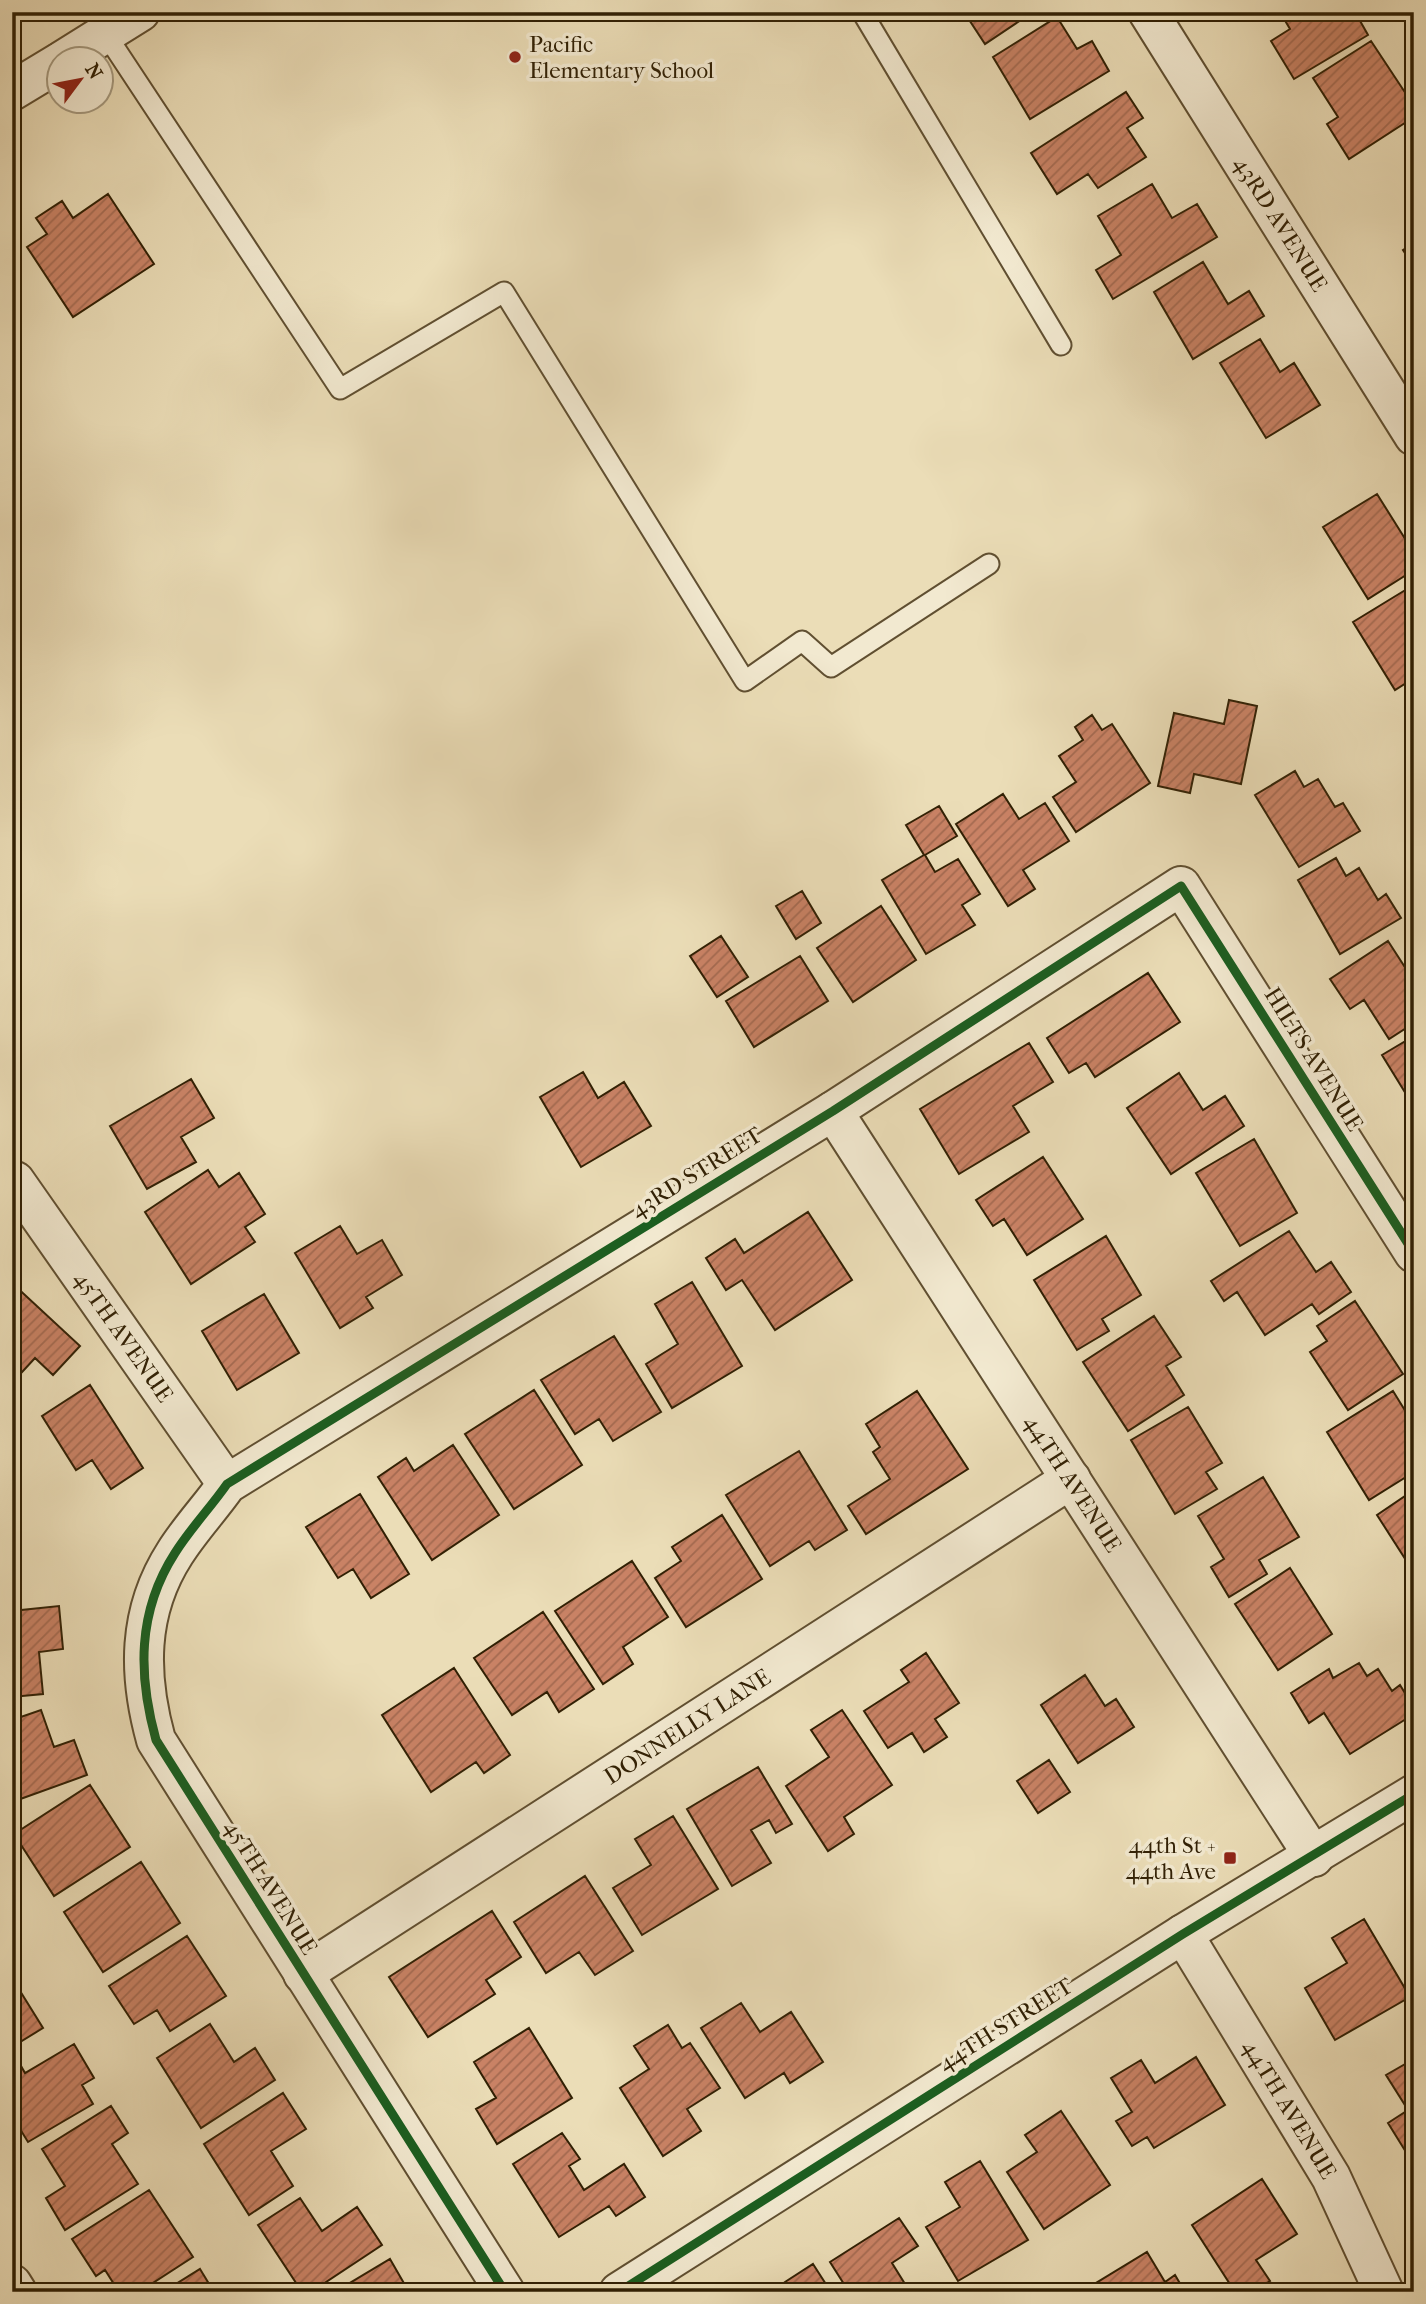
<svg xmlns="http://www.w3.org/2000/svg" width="1426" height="2304" font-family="'IM FELL French Canon',serif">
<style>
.building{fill:url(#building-hatch);stroke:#312004;stroke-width:2}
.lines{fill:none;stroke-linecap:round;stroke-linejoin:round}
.service-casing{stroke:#604f31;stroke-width:23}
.minor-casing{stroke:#604f31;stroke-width:42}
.tertiary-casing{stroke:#604f31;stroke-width:42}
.service{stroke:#f2e9d0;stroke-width:19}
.minor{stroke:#f2e9d0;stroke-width:38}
.tertiary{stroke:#f2e9d0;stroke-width:38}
.cycleway-casing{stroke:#f2e9d0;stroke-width:13}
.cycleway{stroke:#1b5e20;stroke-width:9}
.poi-dot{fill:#8f2418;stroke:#f2e9d0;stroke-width:2.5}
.labels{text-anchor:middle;stroke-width:7;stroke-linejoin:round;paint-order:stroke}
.poi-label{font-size:23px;fill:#312004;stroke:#f2e9d0;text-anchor:start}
.street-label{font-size:23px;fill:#312004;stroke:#f2e9d0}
</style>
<defs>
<pattern id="building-hatch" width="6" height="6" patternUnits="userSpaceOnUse" patternTransform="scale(1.75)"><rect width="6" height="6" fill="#c98265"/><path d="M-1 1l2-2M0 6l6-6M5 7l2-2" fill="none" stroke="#a46a51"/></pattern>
</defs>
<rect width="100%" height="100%" fill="#ebddb7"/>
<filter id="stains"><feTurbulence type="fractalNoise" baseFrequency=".00286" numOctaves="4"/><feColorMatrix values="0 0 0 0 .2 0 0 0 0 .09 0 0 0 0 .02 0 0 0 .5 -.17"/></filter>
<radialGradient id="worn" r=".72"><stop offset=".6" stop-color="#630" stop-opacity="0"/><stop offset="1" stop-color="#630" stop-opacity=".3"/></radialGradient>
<path class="building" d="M964,12H1033L985,44Z
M1280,12H1355L1368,35L1294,79L1271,41L1290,29Z
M1057,17L1077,49L1092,41L1109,71L1030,119L993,57Z
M1371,41L1414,106V117L1349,159L1327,124L1338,117L1313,78Z
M1126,92L1143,118L1127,128L1146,157L1098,188L1088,174L1057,194L1031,153Z
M1152,184L1172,218L1197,204L1217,237L1113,299L1096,270L1121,255L1098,216Z
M108,194L154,264L73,317L27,247L47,234L36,218L62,201L73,218Z
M1414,243V267L1403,250Z
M1203,262L1228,304L1249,291L1264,316L1193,359L1154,292Z
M1260,339L1280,372L1294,363L1320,405L1266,438L1220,363Z
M1377,494L1414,553V570L1368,599L1323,527Z
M1407,589L1414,600V678L1395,690L1353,622Z
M1229,700L1257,706L1241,784L1194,774L1190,793L1158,786L1174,713L1224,724Z
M1092,715L1102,730L1112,724L1150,783L1076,832L1053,797L1076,782L1059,756L1083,740L1075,727Z
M1295,771L1304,787L1318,779L1335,807L1343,803L1360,831L1299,867L1255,795Z
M1003,794L1019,819L1045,803L1069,841L1023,870L1035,889L1008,906L956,824Z
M939,806L957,836L925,855L935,872L958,859L980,894L962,905L975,925L926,954L882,880L924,855L906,825Z
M1336,858L1346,876L1359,868L1378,900L1386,894L1401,918L1340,954L1298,880Z
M802,891L821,923L796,939L776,906Z
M881,906L916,960L853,1002L817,948Z
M721,936L748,977L717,997L690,956Z
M1388,941L1410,975L1414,972V1023L1389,1039L1364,1000L1350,1009L1330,979Z
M800,956L828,1001L754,1047L726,1001Z
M1148,973L1180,1022L1095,1077L1086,1063L1069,1073L1047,1038Z
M1414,1036V1107L1382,1055Z
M1029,1043L1053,1082L1013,1106L1029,1132L959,1174L920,1109Z
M583,1072L598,1098L624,1082L651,1126L581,1167L540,1097Z
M1179,1073L1203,1110L1225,1096L1244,1126L1171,1174L1127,1108Z
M191,1079L214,1118L181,1137L196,1162L147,1189L110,1126Z
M1254,1139L1297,1213L1240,1246L1196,1173Z
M1043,1157L1083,1219L1027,1255L1004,1219L993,1226L976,1200Z
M208,1170L219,1187L239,1173L265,1214L245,1227L255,1242L191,1284L145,1212Z
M808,1212L852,1280L775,1330L742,1280L726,1290L706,1258L735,1239L744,1253Z
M340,1226L357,1254L382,1240L402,1275L366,1297L373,1308L340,1328L295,1253Z
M1289,1231L1316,1272L1331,1262L1351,1292L1319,1314L1312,1304L1265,1335L1237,1292L1224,1301L1211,1281Z
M1106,1236L1141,1295L1102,1319L1109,1331L1077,1350L1034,1280Z
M692,1282L742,1366L672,1408L646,1364L678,1344L655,1304Z
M12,1283L80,1346L53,1375L35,1358L12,1383Z
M264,1294L299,1353L237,1390L202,1331Z
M1355,1301L1403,1374L1348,1410L1310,1352L1327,1341L1317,1326Z
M1154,1316L1181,1357L1166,1366L1184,1395L1128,1431L1083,1362Z
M614,1336L661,1412L613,1441L599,1419L575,1434L541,1380Z
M90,1385L143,1468L111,1489L92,1460L76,1470L42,1416Z
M534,1390L582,1465L514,1509L465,1434Z
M917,1391L968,1469L866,1534L848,1506L890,1479L873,1452L880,1447L866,1424Z
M1393,1391L1414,1425V1472L1369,1500L1327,1432Z
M1188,1407L1222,1463L1206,1472L1217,1489L1175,1514L1131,1440Z
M453,1445L499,1515L432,1560L378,1477L406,1458L414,1471Z
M799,1451L847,1530L815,1550L809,1541L770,1566L726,1495Z
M1263,1477L1299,1537L1259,1560L1267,1574L1229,1597L1211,1567L1224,1559L1198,1516Z
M1414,1490V1566L1411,1568L1377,1515Z
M360,1494L409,1574L371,1598L353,1569L338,1578L306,1527Z
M722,1515L762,1579L686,1627L655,1578L681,1561L672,1547Z
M632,1561L668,1617L623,1647L633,1664L603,1684L555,1611Z
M1290,1568L1332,1634L1278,1670L1235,1604Z
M59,1606L63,1649L39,1652L43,1694L12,1697V1611Z
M543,1612L594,1689L559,1712L547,1692L512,1715L474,1658Z
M926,1653L959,1703L935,1719L947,1737L924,1752L912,1733L888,1748L864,1711L909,1682L901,1670Z
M1359,1663L1367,1676L1378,1669L1392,1691L1400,1685L1414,1708V1714L1350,1754L1324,1713L1309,1723L1291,1693L1329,1669L1333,1678Z
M454,1668L510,1755L484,1773L476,1762L431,1792L382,1715Z
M1085,1675L1105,1706L1116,1699L1134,1727L1078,1763L1041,1705Z
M41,1710L54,1747L74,1740L87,1775L12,1802V1720Z
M842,1710L892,1785L844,1817L854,1834L828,1851L786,1786L829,1757L811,1730Z
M1049,1760L1070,1792L1038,1813L1017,1781Z
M758,1767L792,1824L776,1833L769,1820L751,1830L771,1863L732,1886L687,1809Z
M90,1785L130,1847L54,1896L14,1834Z
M673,1816L718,1889L642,1935L613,1888L651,1865L635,1839Z
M141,1862L180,1923L103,1972L64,1912Z
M585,1876L633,1951L595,1975L579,1952L546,1973L514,1922Z
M492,1911L521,1957L486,1980L495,1994L428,2037L389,1977Z
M1364,1919L1410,1997L1335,2040L1305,1988L1347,1963L1332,1938Z
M187,1936L226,1996L170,2031L157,2010L134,2024L109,1986Z
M12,1978L43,2028L12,2047Z
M741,2003L760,2032L791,2012L823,2062L790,2083L784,2073L745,2098L701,2028Z
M210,2024L234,2062L255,2048L275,2080L201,2128L157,2058Z
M668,2025L682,2048L690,2043L720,2088L687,2109L701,2131L663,2156L620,2088L649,2069L634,2046Z
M529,2028L572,2098L497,2144L476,2109L496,2098L474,2062Z
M74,2044L94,2078L82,2085L93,2104L28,2142L12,2116V2062L17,2059L25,2073Z
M1196,2057L1225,2105L1154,2148L1147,2137L1132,2146L1116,2121L1132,2112L1111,2078L1141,2060L1155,2083Z
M1414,2059V2154L1409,2157L1388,2123L1408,2110L1386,2075Z
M283,2093L306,2129L271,2151L293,2186L249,2215L204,2144Z
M111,2106L128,2133L112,2144L138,2184L65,2230L46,2198L65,2186L42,2149Z
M1061,2111L1110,2185L1044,2229L1007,2172L1037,2152L1025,2135Z
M562,2133L580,2159L569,2166L584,2190L624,2164L645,2197L616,2216L609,2206L559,2237L513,2164Z
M980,2161L1028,2240L958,2281L926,2227L960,2207L945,2182Z
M1262,2179L1297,2234L1256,2260L1270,2281L1254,2292H1235L1192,2225Z
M149,2190L193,2257L139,2292H119L105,2270L96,2276L72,2239Z
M300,2198L322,2231L357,2207L382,2245L311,2292H302L258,2225Z
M899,2218L918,2246L892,2263L910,2292H849L830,2262Z
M1147,2252L1165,2282L1175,2275L1185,2292H1088L1086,2289Z
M390,2259L409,2292H339L338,2290Z
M813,2264L831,2292H791L785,2282Z
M200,2269L214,2292H163Z"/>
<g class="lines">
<g class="service-casing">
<path id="service" d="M862,12L1061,345
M105,33L340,389L504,292L745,681L802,641L831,667L989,564"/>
</g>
<g class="minor-casing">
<g id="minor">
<path id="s1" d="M1148,12L1414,436"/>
<path d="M63,60L140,12"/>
<path d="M12,91L60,62"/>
<path id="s2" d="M833,1111L1314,1857"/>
<path id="s3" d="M12,1184L15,1181L227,1484"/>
<path id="s4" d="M1183,1934L1331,2177L1384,2292"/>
<path id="s5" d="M303,1974L1071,1479"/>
<path d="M12,2284L17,2292"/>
<path d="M505,2292L156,1740C138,1675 137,1612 175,1553C190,1529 211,1507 227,1484L833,1111L1181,886L1414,1253"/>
</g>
</g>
<g class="tertiary-casing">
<path id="tertiary" d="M619,2292L1183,1934L1414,1794"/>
</g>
<use href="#service" class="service"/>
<use href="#minor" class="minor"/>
<use href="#tertiary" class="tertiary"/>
<g class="cycleway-casing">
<path id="cycleway" d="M505,2292L156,1740C138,1675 137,1612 175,1553C190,1529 211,1507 227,1484L833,1111L1181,886L1414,1253
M619,2292L1183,1934L1414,1794"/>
</g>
<use href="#cycleway" class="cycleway"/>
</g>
<g class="poi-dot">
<circle cx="515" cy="57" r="7"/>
<rect x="1223" y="1851" width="14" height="14" rx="3.5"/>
</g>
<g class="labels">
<g class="poi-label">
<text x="529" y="52">Pacific<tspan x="529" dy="26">Elementary School</tspan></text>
<text x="1216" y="1853" text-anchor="end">44th St +<tspan x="1216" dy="26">44th Ave</tspan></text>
</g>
<g class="street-label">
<text dy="8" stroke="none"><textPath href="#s1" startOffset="250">43RD AVENUE</textPath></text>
<text transform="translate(1314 1059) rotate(58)" y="8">HILTS AVENUE</text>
<text transform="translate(696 1172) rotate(-32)" y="8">43RD STREET</text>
<text dy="8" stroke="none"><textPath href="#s3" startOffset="194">45TH AVENUE</textPath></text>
<text dy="8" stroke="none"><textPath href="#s2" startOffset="443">44TH AVENUE</textPath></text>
<text dy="8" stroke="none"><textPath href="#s5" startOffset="457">DONNELLY LANE</textPath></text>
<text transform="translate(271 1887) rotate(58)" y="8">45TH AVENUE</text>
<text transform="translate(1005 2024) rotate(-32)" y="8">44TH STREET</text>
<text dy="8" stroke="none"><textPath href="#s4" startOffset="205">44TH AVENUE</textPath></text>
</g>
</g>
<rect width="1426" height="2304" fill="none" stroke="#ebddb7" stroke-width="42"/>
<rect x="14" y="14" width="1398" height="2276" fill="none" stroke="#312004" stroke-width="3.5"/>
<rect x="21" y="21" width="1384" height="2262" fill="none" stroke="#312004" stroke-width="2"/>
<g transform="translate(80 80) rotate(58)"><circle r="33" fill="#f2e9d0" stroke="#a5997e" stroke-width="2"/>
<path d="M0-5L12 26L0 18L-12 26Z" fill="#8f2418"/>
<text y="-10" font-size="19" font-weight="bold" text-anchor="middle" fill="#312004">N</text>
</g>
<rect width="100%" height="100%" filter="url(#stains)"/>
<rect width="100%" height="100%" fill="url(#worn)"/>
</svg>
